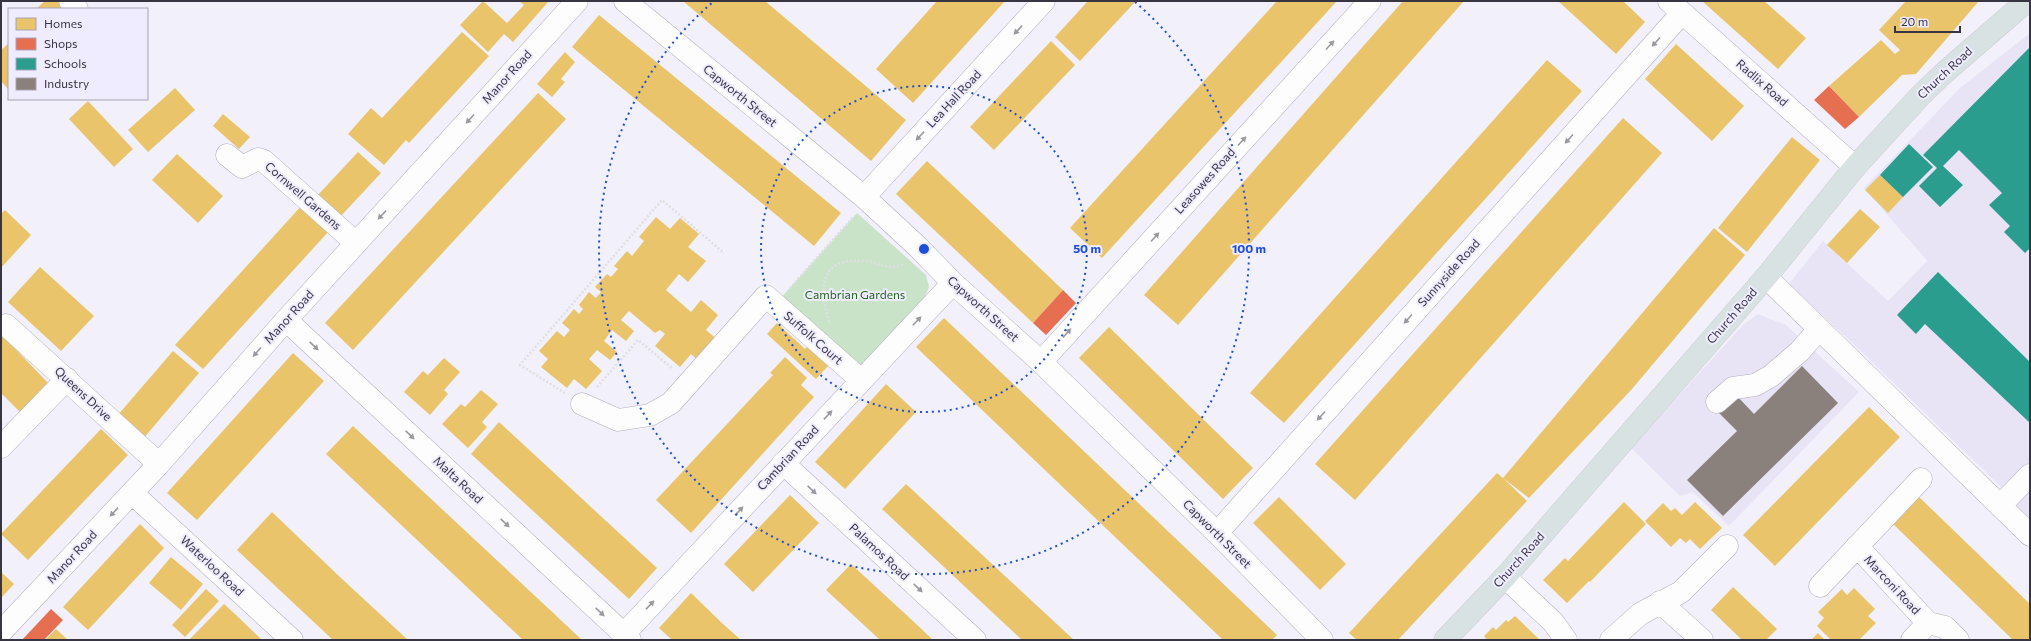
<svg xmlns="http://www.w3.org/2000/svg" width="2031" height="641" font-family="Commissioner,sans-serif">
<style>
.built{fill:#e8e4f6}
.green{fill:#c8e3c8}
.homes{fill:#e9c46a}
.shops{fill:#e76f51}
.schools{fill:#2a9d8f}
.industry{fill:#8a817c}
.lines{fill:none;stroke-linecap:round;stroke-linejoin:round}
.minor-casing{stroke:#b1afba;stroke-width:23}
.major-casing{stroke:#cfcdd4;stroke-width:23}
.path{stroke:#dfdfe2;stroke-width:2.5;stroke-dasharray:2 2;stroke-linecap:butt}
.minor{stroke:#fdfdfe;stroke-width:22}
.major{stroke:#d8e2e3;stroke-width:22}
.oneway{fill:#9a99a0}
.ring{fill:none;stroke:#1d4ed8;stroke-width:2;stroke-dasharray:2 4}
.labels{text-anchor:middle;stroke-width:4;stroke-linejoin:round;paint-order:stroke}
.street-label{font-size:12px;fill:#383542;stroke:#efecff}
.park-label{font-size:12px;fill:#23651d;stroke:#efecff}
.centre{fill:#1d4ed8;stroke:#efecff;stroke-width:2}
.ring-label{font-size:12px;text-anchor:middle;font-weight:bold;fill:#1d4ed8;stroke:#efecff;stroke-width:4;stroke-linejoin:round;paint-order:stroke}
</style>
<rect width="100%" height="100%" fill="#f2f0fb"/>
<path class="built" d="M2030,33V521L2000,486L1866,356L1789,284L1823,241L1888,301L1927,261L1930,264L1864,188L1960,88Z
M1758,314L1786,325L1859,392L1729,526L1693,492L1680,496L1631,448L1744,324Z"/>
<path class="green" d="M857,213L926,275L929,287L924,299L858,369L779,300Z"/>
<path class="homes" d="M45,1H64L71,9H36Z
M483,1L507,23L524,5L519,1H549L513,42L504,34L488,52L460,25Z
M683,1H765L906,120L871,161Z
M937,1H1005L913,103L876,69Z
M1088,1H1136L1080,61L1055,37Z
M1277,1H1337L1102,258L1070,228Z
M1403,1H1464L1178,325L1144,295Z
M1558,1H1623L1645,22L1616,54Z
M1702,1H1764L1806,38L1778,69Z
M1906,1H1979L1916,74L1902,75L1859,117L1829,86L1881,40L1895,54L1900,50L1879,30Z
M599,15L841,213L814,246L572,47Z
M462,32L489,56L409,143L406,140L384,165L348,134L371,108L382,118Z
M1051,41L1075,65L994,150L970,127Z
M9,43V88L8,89L1,81V50Z
M1676,44L1744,106L1712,141L1645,79Z
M565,52L575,62L561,79L565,82L552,97L537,84Z
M1547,60L1582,91L1284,423L1250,393Z
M175,88L195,110L148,152L128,130Z
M538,93L566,119L353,350L325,323Z
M88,101L133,149L114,167L69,119Z
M223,114L250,137L239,149L213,126Z
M1623,118L1662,153L1355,500L1315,464Z
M1792,137L1820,160L1747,252L1718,228Z
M358,152L381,173L340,217L317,196Z
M177,154L223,196L198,223L152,180Z
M927,161L1063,290L1033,323L896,194Z
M1880,175L1903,197L1888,213L1865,190Z
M303,204L330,230L203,369L175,345Z
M1860,209L1880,227L1847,263L1827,245Z
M5,210L31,235L1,268V214Z
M656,217L670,229L680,218L699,234L688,247L706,261L688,282L679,274L666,290L691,312L701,300L718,315L706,330L718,340L700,362L691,354L680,367L655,346L665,334L660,330L655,333L629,311L621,320L634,331L626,341L612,330L604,341L617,352L610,360L597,350L589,359L602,371L586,389L574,379L567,388L541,367L548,359L539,351L557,331L564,337L570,330L562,323L574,309L579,314L583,309L579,305L589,292L596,298L601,292L595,287L607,274L611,277L618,269L614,266L627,251L632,256L644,241L639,237Z
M1714,228L1745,255L1632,389L1529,498L1503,478L1527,501L1398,640H1357L1349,633L1497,473L1503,478Z
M40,267L94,316L61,351L8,302Z
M944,318L1277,635L1272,640H1223L916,347Z
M777,323L805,349L807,347L828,366L816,379L767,334Z
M1109,327L1253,468L1223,499L1079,358Z
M1,334L50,385L21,413L1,393Z
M173,351L199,373L143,439L117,416Z
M293,353L324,381L197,520L167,493Z
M785,357L807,378L801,385L814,397L691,533L656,500L773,375L770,373Z
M444,358L460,372L444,390L448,394L430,415L404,392L423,371L428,375Z
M886,384L916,412L845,489L815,462Z
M481,390L498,404L482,422L487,427L468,448L442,424L461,404L465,407Z
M1869,407L1900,437L1775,566L1743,535Z
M499,422L657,568L629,599L471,454Z
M353,426L549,609L582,640H523L326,454Z
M101,429L128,455L28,560L1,534Z
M906,484L1005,576L1074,640H1022L992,612L882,509Z
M790,495L819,523L753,592L724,564Z
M1918,496L2030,604V640H2013L1892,523Z
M1279,497L1346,564L1320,590L1253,523Z
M1624,502L1646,524L1590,582L1589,581L1567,603L1543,580L1565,558L1568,561Z
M1695,502L1722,528L1700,549L1690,539L1686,543L1680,538L1671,547L1645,521L1663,503L1671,511L1675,508L1682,515Z
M272,512L341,578L408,640H333L271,582L237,550Z
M140,524L164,548L88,630L63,607Z
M171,557L203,584L181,610L149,583Z
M851,564L913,621L933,640H880L826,590Z
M1,572L14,584L1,598Z
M1733,587L1777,629L1766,640H1742L1711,610Z
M1854,588L1875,609L1868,616L1876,623L1859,640H1831L1817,626L1824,618L1818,612L1842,589L1847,595Z
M206,589L219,601L185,637L172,625Z
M691,593L723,624L741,640H672L659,628Z
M224,604L235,614L262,640H189Z
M1515,616L1540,640H1487L1484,636L1493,627L1496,630L1506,620L1508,622Z
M56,629L68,640H45Z
M1818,633L1825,640H1811Z"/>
<path class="shops" d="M1829,86L1859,117L1845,129L1814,100Z
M1063,290L1076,303L1046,335L1033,323Z
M51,609L63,620L44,640H22Z"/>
<path class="schools" d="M2030,47V248L2025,253L2004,232L2010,226L1989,205L2002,193L1959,150L1943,166L1963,185L1940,207L1919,186L1937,168L1923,155Z
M1909,144L1933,167L1903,197L1880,175Z
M1938,272L2030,362V423L1925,324L1916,334L1897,315Z"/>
<path class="industry" d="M1802,366L1838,403L1723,516L1687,480L1737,431L1719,413L1737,396L1754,414Z"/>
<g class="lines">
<g class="minor-casing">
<path id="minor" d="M70,1L77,9
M625,1L864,197L918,247L953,283L1041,362L1217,533L1322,640
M1669,1L1855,167
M227,155L242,167L258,159L264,161L356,243
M864,197L1044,1
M1766,277L2030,535
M286,320L630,640
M6,325L159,464
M1041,362L1370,1
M1717,402L1733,388L1755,385L1771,376L1800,351L1819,329
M582,404L618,420L650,415L671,403L766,296L861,380
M1,447L67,379
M783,463L975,640
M132,493L292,640
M2000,506L2030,475
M1217,533L1682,13
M1857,546L1928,623L1912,640
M1505,577L1553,622L1566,640
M1820,586L1921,479
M1660,602L1702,640
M1928,623L1945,627L1958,640
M1,632L159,464L286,320L577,1
M624,634L953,283
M1611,640L1640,614L1681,592L1727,546"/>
</g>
<g class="major-casing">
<path id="major" d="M1445,640L1505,577L1766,277L1855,167L1920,96L1945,72L2027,1"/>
</g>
<path class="path" d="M790,288L854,216
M829,322C819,288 819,257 864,261C878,262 891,271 903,264
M597,387L638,340L673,369
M565,393L520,365L662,200L724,253"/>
<use href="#minor" class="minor"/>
<use href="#major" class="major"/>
</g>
<defs><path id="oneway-solid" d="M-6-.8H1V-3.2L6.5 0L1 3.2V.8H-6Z"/></defs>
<g class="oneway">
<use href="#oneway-solid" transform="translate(1018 30) rotate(133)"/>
<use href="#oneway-solid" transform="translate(1656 42) rotate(132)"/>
<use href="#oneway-solid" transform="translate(1330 45) rotate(-48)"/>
<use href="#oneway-solid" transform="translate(470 119) rotate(132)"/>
<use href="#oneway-solid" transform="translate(920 136) rotate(133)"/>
<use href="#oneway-solid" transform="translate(1569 139) rotate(132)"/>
<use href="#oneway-solid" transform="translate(1242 141) rotate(-48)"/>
<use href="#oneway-solid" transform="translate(382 215) rotate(133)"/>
<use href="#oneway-solid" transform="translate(1155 237) rotate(-48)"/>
<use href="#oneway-solid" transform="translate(1408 319) rotate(132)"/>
<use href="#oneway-solid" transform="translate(917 321) rotate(-46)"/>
<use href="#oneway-solid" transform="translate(1067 333) rotate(-48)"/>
<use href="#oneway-solid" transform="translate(314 346) rotate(43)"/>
<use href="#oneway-solid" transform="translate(257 352) rotate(131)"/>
<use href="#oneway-solid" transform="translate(828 415) rotate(-47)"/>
<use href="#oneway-solid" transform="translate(1321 416) rotate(132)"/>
<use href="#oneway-solid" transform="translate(410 435) rotate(43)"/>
<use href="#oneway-solid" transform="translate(812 490) rotate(43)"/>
<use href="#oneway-solid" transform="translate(739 511) rotate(-47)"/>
<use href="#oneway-solid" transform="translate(114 512) rotate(133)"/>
<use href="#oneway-solid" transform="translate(505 523) rotate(43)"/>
<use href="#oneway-solid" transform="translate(918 588) rotate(43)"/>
<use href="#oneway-solid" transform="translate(650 605) rotate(-47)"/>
<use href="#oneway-solid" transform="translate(600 612) rotate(43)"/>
</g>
<g class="ring">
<circle cx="924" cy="249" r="163"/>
<path d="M1135 2A325 325 0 1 1 713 2"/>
</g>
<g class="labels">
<g class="street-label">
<text transform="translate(1945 73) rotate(-43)" y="4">Church Road</text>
<text transform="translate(507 77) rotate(-48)" y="4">Manor Road</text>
<text transform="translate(1762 83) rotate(41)" y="4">Radlix Road</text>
<text transform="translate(740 96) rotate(39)" y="4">Capworth Street</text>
<text transform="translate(954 99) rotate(-47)" y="4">Lea Hall Road</text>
<text transform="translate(1205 181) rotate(-48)" y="4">Leasowes Road</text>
<text transform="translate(303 196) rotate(41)" y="4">Cornwell Gardens</text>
<text transform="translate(1449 273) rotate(-48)" y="4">Sunnyside Road</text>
<text transform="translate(983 309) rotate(42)" y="4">Capworth Street</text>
<text transform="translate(1732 316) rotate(-49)" y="4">Church Road</text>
<text transform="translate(289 317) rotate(-48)" y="4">Manor Road</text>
<text transform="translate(813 338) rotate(41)" y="4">Suffolk Court</text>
<text transform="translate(83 394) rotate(43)" y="4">Queens Drive</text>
<text transform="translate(788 458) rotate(-47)" y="4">Cambrian Road</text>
<text transform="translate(458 480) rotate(43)" y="4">Malta Road</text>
<text transform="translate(1217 534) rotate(45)" y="4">Capworth Street</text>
<text transform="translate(879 552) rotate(43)" y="4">Palamos Road</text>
<text transform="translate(72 557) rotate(-47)" y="4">Manor Road</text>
<text transform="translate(1519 560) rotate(-48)" y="4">Church Road</text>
<text transform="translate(212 566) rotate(43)" y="4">Waterloo Road</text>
<text transform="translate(1892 585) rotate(47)" y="4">Marconi Road</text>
</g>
<g class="park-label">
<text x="855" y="299">Cambrian Gardens</text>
</g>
</g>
<circle cx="924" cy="249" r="6" class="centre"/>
<g class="ring-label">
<text x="1087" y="253">50 m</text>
<text x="1249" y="253">100 m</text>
</g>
<rect width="2031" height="641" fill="none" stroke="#383542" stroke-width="4"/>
<rect x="8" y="8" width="140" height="92" fill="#efecff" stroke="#a6a3b3"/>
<rect x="16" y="18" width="20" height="12" fill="#e9c46a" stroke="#a6a3b3"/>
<text x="44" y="28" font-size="12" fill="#383542">Homes</text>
<rect x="16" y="38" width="20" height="12" fill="#e76f51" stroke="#a6a3b3"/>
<text x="44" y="48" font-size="12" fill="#383542">Shops</text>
<rect x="16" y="58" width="20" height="12" fill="#2a9d8f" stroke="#a6a3b3"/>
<text x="44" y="68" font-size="12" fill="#383542">Schools</text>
<rect x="16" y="78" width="20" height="12" fill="#8a817c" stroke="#a6a3b3"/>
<text x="44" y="88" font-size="12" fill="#383542">Industry</text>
<path d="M1895 26v6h65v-6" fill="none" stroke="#383542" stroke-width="2"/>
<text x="1901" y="26" font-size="12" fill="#383542" stroke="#efecff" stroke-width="3" paint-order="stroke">20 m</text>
</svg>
